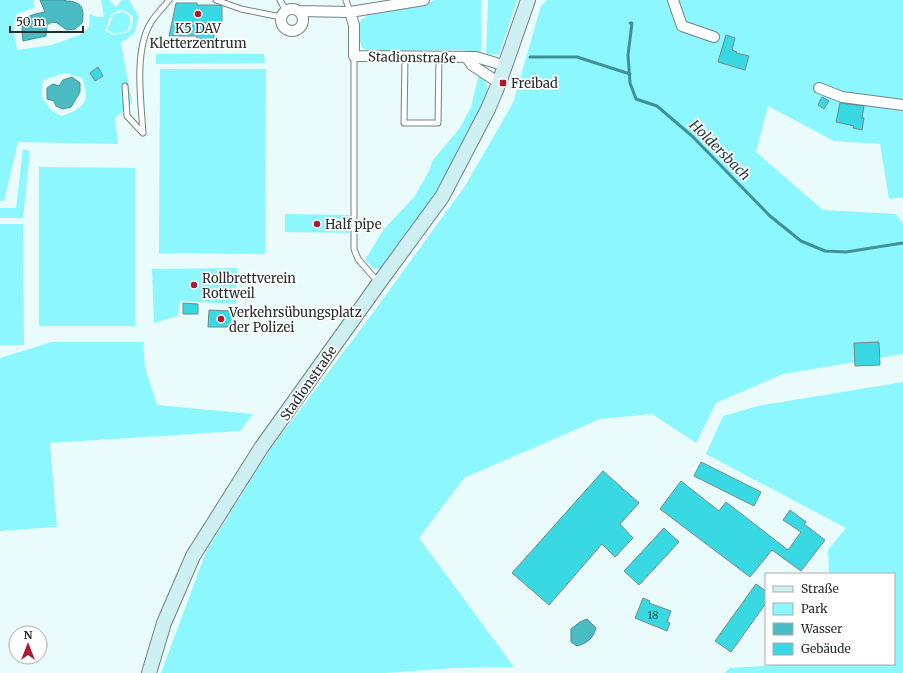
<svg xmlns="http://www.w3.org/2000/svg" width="903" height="673" font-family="Merriweather,serif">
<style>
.green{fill:#8cf7fe;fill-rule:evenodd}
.water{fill:#4bbcc3;stroke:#409196}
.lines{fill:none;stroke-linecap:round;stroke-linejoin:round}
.stream{stroke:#409196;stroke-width:3}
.building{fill:#38d9e2;stroke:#798888}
.lane-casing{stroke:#738283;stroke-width:7}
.street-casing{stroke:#738283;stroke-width:12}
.secondary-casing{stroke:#738283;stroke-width:16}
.lane{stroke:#fff;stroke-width:5}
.street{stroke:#fff;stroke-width:10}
.secondary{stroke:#cff0f2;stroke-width:14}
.poi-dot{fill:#ae1a30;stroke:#fff;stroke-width:1.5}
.labels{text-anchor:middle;stroke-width:3.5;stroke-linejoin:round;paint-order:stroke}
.number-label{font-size:11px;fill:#2b585a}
.poi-label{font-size:13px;fill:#272d2d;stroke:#fff;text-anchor:start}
.street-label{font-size:13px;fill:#272d2d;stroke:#fff}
.water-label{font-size:14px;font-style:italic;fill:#223b3d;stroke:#fff}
</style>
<rect width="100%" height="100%" fill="#eafbfb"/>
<path class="green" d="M0,0H33L35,7L18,14L13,26L17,50L52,45L82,34L89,27L90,14L97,17H104L101,0H109L116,7L122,0H129L139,17L134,34L121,43L132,103L115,118L118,144L18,142L4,201H0ZM123,10L133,16L132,27L128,32L113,35L105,31C110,19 109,12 123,10ZM65,73L82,78C91,101 85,108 62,116L52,111L41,96L43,80Z
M435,0H481V54L462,50L369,51L362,48L360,41L359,25L361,20L370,14L424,4Z
M488,0H517L499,55L486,54Z
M547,0H903V197L889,199L880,144L834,141L768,106L756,152L823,210L896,214L903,224V354L783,374L716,403L696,443L652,414L600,419L464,478L419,538L514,667L456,668L385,673H161L206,552L269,451L367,321L465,186L513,103L541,6Z
M123,12C133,17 131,22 127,31L114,34L107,30L114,14Z
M156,54H264L265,63L156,64Z
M160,69H266L265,254L159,253Z
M479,74C488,82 488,87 486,98L436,193L383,268L374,269L365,260L384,229L414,197L428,173L433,160L460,128L471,107Z
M23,149L30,151L23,218H0V208H16Z
M39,167L135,168V326H39Z
M285,214L349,215V233L285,232Z
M0,224H23L24,345H0Z
M237,268L236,304L180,301L178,316L154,323L152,269Z
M52,342H143L145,367L157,405L253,414L240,431L50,443L57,527L0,531V358Z
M903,382V673H724L730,668L795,664H894V574H831L829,573L828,550L846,528L706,454L723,416L758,406Z"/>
<path class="water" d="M40,0H65L66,1C82,1 85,9 82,23L75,29L67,30L57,23L52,22L47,25L46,36L23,41C20,18 24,16 45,12Z
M72,77L80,83V92L71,107L63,109L56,106L54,101L47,99V88L53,84L59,86L63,80Z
M587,619L596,628C593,639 587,643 577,646L571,642V629L580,622Z"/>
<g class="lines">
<path class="stream" d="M630,23H632L628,55L630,83L636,99L657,106L692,136L770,216L801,241L825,251L846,252L903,243
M530,57H577L630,74"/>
</g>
<path class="building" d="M176,3H197V5H217L222,6V24H214V39H197V36H169Z
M726,35L735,38L732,50L737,52L736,53L749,56L745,70L718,62Z
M98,67L103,76L95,81L90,73Z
M822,97L829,101L824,109L818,105Z
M840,103L864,106L862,118H864L862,130L853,128L854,126L836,122Z
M183,303L198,304V314H183Z
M209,310L234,311V327H208Z
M879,342L880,365L855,366L854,343Z
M701,462L761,492L754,506L694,476Z
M603,471L639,503L620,524L633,538L615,557L602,544L549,605L512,573Z
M681,481L719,511L726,502L788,550L801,532L783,520L790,510L806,522L804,524L825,540L801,571L772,550L750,577L660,509Z
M664,528L679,542L639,585L624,571Z
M756,584L766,591V603L731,652L715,641Z
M643,598L650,601L649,603L671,611L667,622L670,623L667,631L635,618Z"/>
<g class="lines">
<g class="lane-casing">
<path id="lane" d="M216,0L241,9L281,17
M280,0L286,11
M346,0L350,12
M354,56V249L358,259L378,282
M405,57L404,123H438L439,57
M125,86L127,116L143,133C141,101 134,52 150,24C155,15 163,8 169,0"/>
</g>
<g class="street-casing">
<path id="street" d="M673,0L682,26L714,37
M281 20a11 11 0 1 1 22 0a11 11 0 1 1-22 0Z
M298,11L350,12L354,25V56L476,57L506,66
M350,12L424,0
M467,58L472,65L499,83
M819,88L842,97L903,105"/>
</g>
<g class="secondary-casing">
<path id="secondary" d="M149,673L164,623L193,556L261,448L379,283L442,197L488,109L499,83L528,0"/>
</g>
<use href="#lane" class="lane"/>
<use href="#street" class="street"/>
<use href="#secondary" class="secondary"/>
</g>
<g class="poi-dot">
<circle cx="198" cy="14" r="4"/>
<rect x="499" y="79" width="8" height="8" rx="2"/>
<circle cx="317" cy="224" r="4"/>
<circle cx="194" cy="285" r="4"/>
<circle cx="221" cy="319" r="4"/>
</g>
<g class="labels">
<g class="number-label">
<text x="653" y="619">18</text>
</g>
<g class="poi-label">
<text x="198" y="33" text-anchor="middle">K5 DAV<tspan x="198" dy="15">Kletterzentrum</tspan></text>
<text x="511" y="88">Freibad</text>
<text x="325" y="229">Half pipe</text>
<text x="202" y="283">Rollbrettverein<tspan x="202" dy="15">Rottweil</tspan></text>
<text x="229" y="317">Verkehrsübungsplatz<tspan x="229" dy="15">der Polizei</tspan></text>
</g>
<g class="street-label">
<text transform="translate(412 57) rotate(1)" y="5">Stadionstraße</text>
<text transform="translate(308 383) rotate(-55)" y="5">Stadionstraße</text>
</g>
<g class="water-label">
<text transform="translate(720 150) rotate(45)" y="5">Holdersbach</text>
</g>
</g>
<rect x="765" y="573" width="130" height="92" fill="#ffffff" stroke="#a9abab"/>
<rect x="773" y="586" width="20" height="6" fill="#cff0f2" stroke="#a9abab"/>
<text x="801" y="593" font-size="12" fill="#272d2d">Straße</text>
<rect x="773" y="603" width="20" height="12" fill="#8cf7fe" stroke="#a9abab"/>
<text x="801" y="613" font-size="12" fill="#272d2d">Park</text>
<rect x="773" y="623" width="20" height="12" fill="#4bbcc3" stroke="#a9abab"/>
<text x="801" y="633" font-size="12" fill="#272d2d">Wasser</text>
<rect x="773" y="643" width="20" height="12" fill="#38d9e2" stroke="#a9abab"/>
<text x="801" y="653" font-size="12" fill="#272d2d">Gebäude</text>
<g transform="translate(28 645)"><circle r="19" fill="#ffffff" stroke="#a9abab"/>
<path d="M0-3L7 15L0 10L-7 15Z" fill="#ae1a30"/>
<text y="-6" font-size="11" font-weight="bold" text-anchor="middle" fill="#272d2d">N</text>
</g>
<path d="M10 26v6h73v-6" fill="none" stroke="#272d2d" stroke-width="2"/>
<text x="16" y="26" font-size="12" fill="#272d2d" stroke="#ffffff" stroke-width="3" paint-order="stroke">50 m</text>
</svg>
